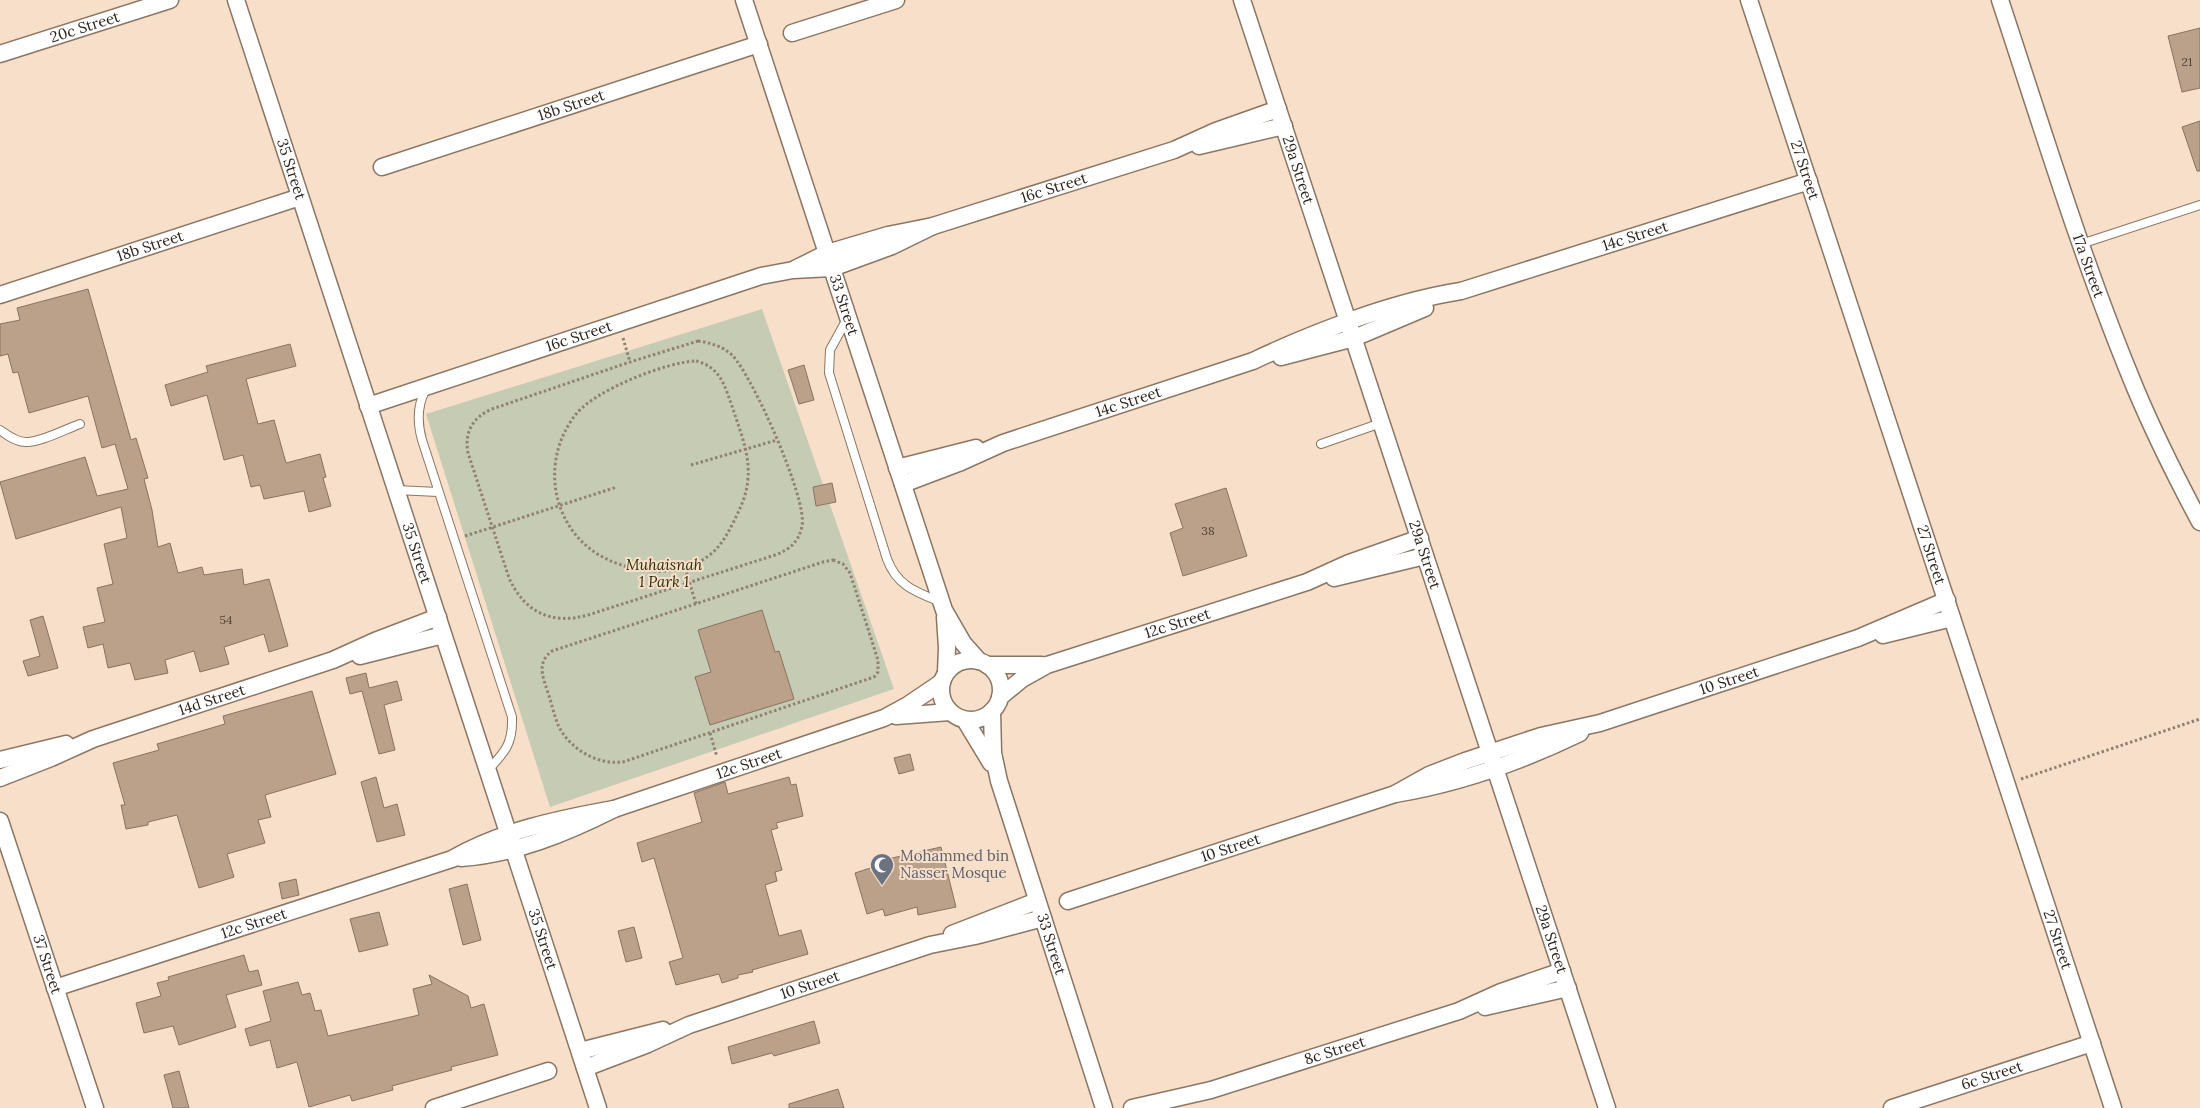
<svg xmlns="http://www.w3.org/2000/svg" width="2200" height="1108" font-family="Lora,serif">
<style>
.green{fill:#c6cbb4}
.building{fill:#bba18a;stroke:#887360}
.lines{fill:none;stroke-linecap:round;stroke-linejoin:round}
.lane-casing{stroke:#8b7663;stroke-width:10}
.street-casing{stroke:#8b7663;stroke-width:19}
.path{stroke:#918173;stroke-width:3;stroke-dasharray:2.5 2.5;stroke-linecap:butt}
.lane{stroke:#fff;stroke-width:8}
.street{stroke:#fff;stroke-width:16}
.labels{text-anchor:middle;stroke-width:4;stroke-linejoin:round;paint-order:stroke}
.number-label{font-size:12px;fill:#504338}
.street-label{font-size:15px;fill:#2d241d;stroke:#f7dfca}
.park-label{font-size:15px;font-style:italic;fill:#2a3109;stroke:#f7dfca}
.worship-label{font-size:15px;fill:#5b616d;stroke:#f7dfca;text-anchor:start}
</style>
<rect width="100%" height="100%" fill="#f7dfca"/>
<path class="green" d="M762,309L894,689L550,807L426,414Z"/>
<path class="building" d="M2200,28V88L2182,92L2168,36Z
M2200,121V171H2197L2182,127Z
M88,289L131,440L136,438L148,478L144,479L152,510L158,547L170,543L178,573L202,567L204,575L242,569L244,585L269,579L288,646L269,652L264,634L224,647L229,664L200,672L194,651L165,660L168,673L135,680L130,663L108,668L103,644L88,648L83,627L105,622L97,588L113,584L104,544L127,538L121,507L16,539L0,482L85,457L97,496L128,489L115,444L102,448L88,396L29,413L18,372L13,373L8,354L0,356V324L20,320L17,308Z
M290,344L296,366L246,379L258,424L274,420L286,463L320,454L326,477L323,478L331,506L309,512L304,491L264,499L260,485L251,487L243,455L224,460L207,395L171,406L165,385L208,372L206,366Z
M804,365L814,400L799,404L788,370Z
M832,483L836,502L816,506L813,487Z
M1226,488L1247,556L1183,576L1170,533L1183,528L1175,504Z
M762,610L775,652L779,651L794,699L710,725L695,677L711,672L698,630Z
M43,616L58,668L28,676L23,661L40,656L30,620Z
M366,673L369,688L397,681L402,700L384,705L395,750L379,754L362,691L350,694L346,678Z
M312,691L336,774L265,795L271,817L258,820L265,843L227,854L234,877L199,888L177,815L148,822V825L126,829L121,805H125L113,763L159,750L157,744L225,724L223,716Z
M910,754L914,770L899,774L894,758Z
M376,777L384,808L397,804L405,835L377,842L361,782Z
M789,777L791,785L796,784L803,816L776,823L778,828L771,830L782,870L775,872L777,881L765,885L779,936L801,930L808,954L752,970L753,972L738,975V978L722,983L719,974L676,985L669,962L683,958L654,858L642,862L637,843L702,822L694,793L725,782L728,794Z
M941,847L956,907L918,915L917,907L885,916L883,909L867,914L855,873L889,862L888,859Z
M296,879L299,895L282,899L279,883Z
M467,884L481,940L463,945L449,889Z
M379,912L388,945L359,952L350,919Z
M634,927L642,958L626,962L618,931Z
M244,955L249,972L258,970L262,985L226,995L236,1027L179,1045L173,1026L144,1033L136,1003L161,996L157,983L169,980L168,977Z
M429,975L468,996L471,1008L484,1004L498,1055L451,1067L452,1070L392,1086L393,1090L352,1101L350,1095L309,1107L297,1062L277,1068L270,1040L250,1046L245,1029L271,1021L263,991L298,982L302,995L310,993L315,1011L321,1010L328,1036L419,1015L413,989L432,984Z
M814,1021L820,1043L774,1056L772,1053L732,1064L728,1047Z
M179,1071L189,1108H173L164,1075Z
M838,1089L844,1108H789V1104Z"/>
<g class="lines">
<g class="lane-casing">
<path id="lane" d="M2081,244L2200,205
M847,319L830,350L829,373L887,559C897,586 916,592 941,602
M426,389C417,405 417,422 422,440L512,717C513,744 505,752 488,770
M0,430C7,435 16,442 26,442C39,443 66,429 80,424
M1321,444L1381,423
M396,490L438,492"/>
</g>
<g class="street-casing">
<g id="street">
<path id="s1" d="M236,0L598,1108"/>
<path id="s2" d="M744,0L944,610L963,643L979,661"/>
<path id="s3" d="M1242,0L1607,1108"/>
<path id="s4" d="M1749,0L2113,1108"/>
<path id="s5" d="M2000,0C2043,130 2083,263 2136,390C2155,435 2177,479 2200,522"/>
<path d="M792,33L896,0"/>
<path id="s6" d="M0,54L170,0"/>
<path d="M1199,146L1284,126"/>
<path id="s7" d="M382,167L759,44"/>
<path id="s8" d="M795,269L827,253L888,235L933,226L1174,150L1216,131L1278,109"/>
<path id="s9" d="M0,295L300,197"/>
<path d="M1281,357L1354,338L1425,308"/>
<path id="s10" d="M368,406L761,276L793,270L832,268L892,246L933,226"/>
<path d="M897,468L976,448"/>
<path id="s11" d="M903,484L961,462L1003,443L1253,361C1314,332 1395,301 1461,291L1809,181"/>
<path d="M1334,578L1425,556"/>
<path d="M945,617L947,648L946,673"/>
<path d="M1883,635L1952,618"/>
<path d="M360,656L443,635"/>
<circle cx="971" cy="690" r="30"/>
<path d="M987,665H1042"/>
<path id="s12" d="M1000,697L1022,679L1047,665L1307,582L1349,563L1420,538"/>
<path id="s13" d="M992,711L993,753L999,781L1104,1108"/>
<path d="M896,716L950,712"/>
<path d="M965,720L991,763"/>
<path d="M0,760L66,744"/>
<path id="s14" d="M0,778L51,758L93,739L333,660L375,641L438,617"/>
<path id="s15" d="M1395,794L1429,775L1465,761L1541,736L1600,723L1858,638L1947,600"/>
<path id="s16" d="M0,821L95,1108"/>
<path id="s17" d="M461,858C516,854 566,833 614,809L884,718L908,705L942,682"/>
<path id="s18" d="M1068,901L1395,794C1461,783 1520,762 1580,733"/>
<path d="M952,934L1037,901"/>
<path id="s19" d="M55,988L452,859C501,831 558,819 614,809"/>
<path d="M1485,1007L1568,988"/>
<path d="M580,1051L663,1030"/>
<path id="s20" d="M585,1068L648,1044L689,1025L930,945L975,936L1043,918"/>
<path d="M434,1108L548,1071"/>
<path id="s21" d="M1132,1108L1211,1090L1459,1011L1501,992L1562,971"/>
<path id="s22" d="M1892,1108L2092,1043"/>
</g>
</g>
<path class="path" d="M623,338L630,362
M698,341C711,343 722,346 732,355C752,375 808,500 802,526C799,542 789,550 775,555L588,615C552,625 525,613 509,578L468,453C464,432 473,417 492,409L630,362Z
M696,361C721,367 725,387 733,409C740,431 750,454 748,478C747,494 741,507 734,521C727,535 720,548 707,557C677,579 630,573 599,555C550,525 540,458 577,413C596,390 666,362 696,361Z
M691,465L777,440
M465,536L617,487
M833,560L843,564L850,573L878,660V672L874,677L623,762C598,765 571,750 559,727C554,716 552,704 548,693C543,677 536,663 552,651L823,562Z
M685,568L696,604
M710,733L717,757
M2021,779L2200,719"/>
<use href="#lane" class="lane"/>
<use href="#street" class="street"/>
</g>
<defs>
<g id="mosque-pin" transform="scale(1.25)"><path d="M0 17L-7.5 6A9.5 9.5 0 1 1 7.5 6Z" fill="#6b7280" stroke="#f7dfca"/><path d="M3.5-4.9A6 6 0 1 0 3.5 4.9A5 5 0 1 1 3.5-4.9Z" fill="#fff"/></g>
</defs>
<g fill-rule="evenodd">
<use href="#mosque-pin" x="882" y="865"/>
</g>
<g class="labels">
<g class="number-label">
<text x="2187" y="66">21</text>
<text x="1208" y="535">38</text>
<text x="226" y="624">54</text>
</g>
<g class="street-label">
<text dy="5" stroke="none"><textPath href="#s6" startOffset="89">20c Street</textPath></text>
<text dy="5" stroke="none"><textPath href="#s7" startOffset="199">18b Street</textPath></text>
<text dy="5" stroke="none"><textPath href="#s1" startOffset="178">35 Street</textPath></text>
<text dy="5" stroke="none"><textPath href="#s3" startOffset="179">29a Street</textPath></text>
<text dy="5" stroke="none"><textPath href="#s4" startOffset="179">27 Street</textPath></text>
<text dy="5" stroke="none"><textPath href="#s8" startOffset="272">16c Street</textPath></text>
<text dy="5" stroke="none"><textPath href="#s11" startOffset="774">14c Street</textPath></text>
<text dy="5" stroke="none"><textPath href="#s9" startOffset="158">18b Street</textPath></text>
<text dy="5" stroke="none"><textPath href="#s5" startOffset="280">17a Street</textPath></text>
<text dy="5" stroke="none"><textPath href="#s2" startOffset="321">33 Street</textPath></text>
<text dy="5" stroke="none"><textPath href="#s10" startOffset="222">16c Street</textPath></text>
<text dy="5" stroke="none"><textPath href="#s11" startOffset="240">14c Street</textPath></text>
<text dy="5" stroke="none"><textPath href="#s1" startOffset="582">35 Street</textPath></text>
<text dy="5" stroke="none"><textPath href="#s3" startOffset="584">29a Street</textPath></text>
<text dy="5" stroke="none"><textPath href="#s4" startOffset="584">27 Street</textPath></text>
<text dy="5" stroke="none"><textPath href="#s12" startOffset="194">12c Street</textPath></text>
<text dy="5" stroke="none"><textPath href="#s15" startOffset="354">10 Street</textPath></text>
<text dy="5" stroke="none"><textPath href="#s14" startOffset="226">14d Street</textPath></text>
<text dy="5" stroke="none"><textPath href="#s17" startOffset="304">12c Street</textPath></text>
<text dy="5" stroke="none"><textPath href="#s18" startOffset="171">10 Street</textPath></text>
<text dy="5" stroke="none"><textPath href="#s19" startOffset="209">12c Street</textPath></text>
<text dy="5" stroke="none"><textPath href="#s1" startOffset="988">35 Street</textPath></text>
<text dy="5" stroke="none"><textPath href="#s3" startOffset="989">29a Street</textPath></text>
<text dy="5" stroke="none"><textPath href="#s4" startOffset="989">27 Street</textPath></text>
<text dy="5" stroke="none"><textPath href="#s13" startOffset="242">33 Street</textPath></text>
<text dy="5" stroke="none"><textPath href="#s16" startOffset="151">37 Street</textPath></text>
<text dy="5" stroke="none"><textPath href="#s20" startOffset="240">10 Street</textPath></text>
<text dy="5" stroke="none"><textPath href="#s21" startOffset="211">8c Street</textPath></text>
<text dy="5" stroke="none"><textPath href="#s22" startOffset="105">6c Street</textPath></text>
</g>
<g class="park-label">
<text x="664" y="570">Muhaisnah<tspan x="664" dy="17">1 Park 1</tspan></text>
</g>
<g class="worship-label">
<text x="900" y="861">Mohammed bin<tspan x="900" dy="17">Nasser Mosque</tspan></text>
</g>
</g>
</svg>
